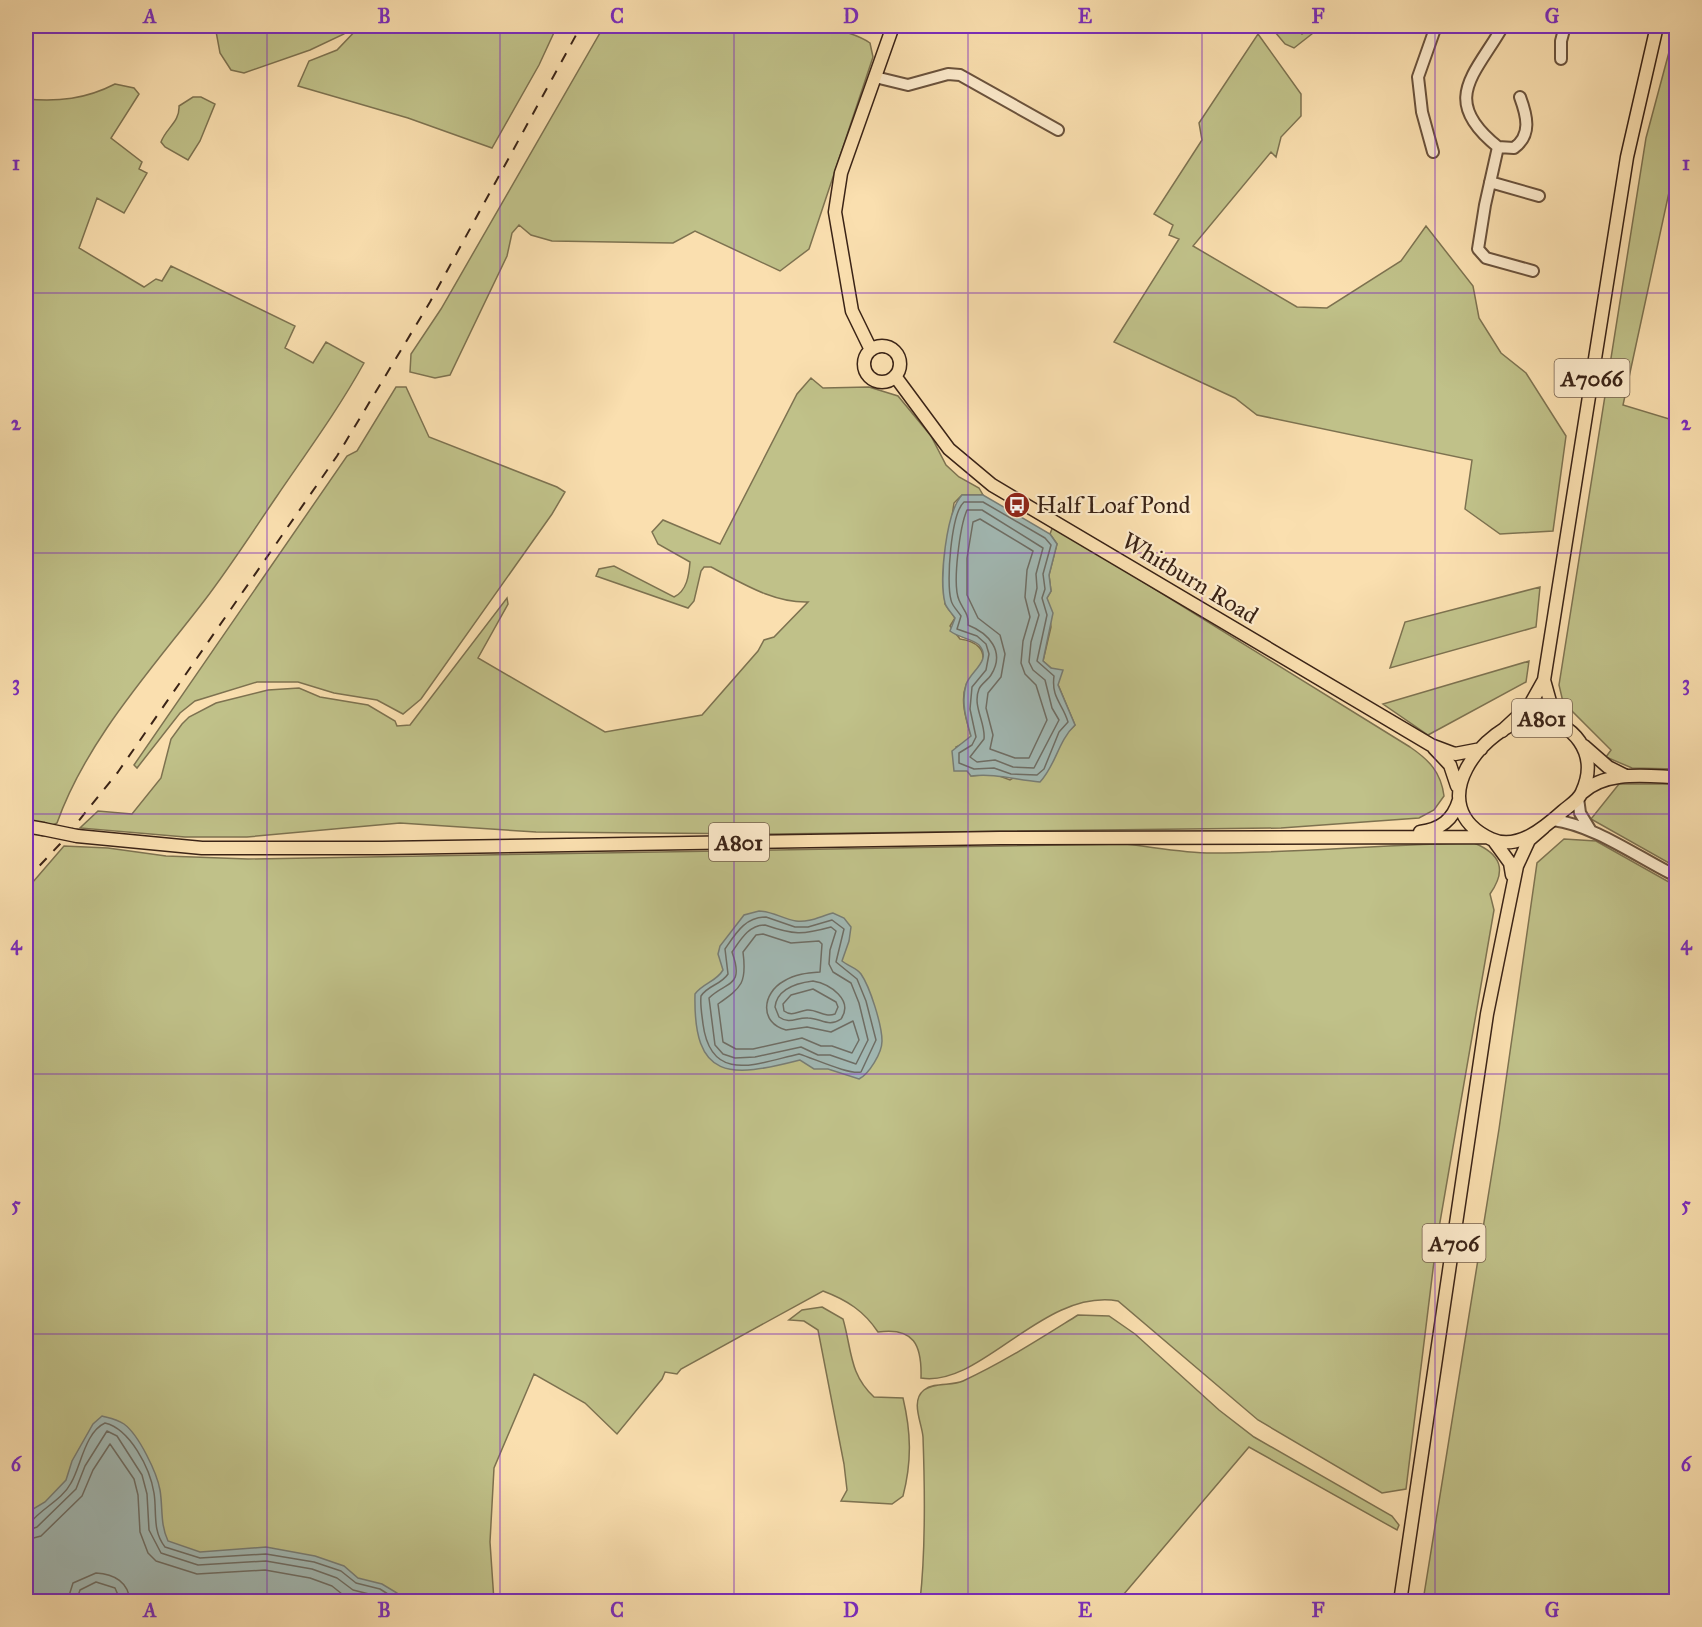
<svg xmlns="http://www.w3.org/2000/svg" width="1702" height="1627" font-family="'IM FELL Great Primer',serif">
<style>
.green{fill:#c0c189;stroke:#7d7250;stroke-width:1.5}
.water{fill:#a2bab6;stroke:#787e76;stroke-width:1.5}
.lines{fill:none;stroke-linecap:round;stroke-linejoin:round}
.shore{stroke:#6e6e66;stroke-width:1.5}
.minor-casing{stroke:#6a523c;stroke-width:14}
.major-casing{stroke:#3a2316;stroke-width:15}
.minor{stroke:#fceacb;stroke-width:10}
.major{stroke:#fadfaf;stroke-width:12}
.rail{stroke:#3a2316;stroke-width:2;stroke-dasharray:10 10;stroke-linecap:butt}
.major-bridge-casing{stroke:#3a2316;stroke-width:15;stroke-linecap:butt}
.major-bridge{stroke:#fadfaf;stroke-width:12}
.grid{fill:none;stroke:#7b2cbf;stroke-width:1.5;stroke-opacity:0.55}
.labels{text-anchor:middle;stroke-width:4.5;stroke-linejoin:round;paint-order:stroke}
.shield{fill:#fceacb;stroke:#745f4c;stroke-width:1.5}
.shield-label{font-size:22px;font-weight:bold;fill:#3a2316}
.poi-label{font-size:24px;fill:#3a2316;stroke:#fceacb;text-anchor:start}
.street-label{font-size:24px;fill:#3a2316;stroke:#fceacb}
.neatline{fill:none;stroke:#7b2cbf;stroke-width:2}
.grid-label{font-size:20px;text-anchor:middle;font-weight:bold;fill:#7b2cbf}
</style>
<rect width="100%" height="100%" fill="#fadfaf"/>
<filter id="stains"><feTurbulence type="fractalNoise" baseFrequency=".00333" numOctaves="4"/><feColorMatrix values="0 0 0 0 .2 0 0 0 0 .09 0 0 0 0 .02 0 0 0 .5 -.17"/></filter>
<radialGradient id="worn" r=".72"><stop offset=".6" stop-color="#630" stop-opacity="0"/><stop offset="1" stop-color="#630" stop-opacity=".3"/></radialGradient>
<path class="green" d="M215,26H349L344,34L310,50L244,73L231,70L220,53Z
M360,26H557L539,65L492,148L408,118L298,86L309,61L337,50Z
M604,26H831C844,33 858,34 870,43L873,57L809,249L780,271L695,231L673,243L552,241L531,235L519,225L512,233L507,256L450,375L435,378L410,372L411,354L441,309Z
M1270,26H1292L1302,34L1314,26H1322L1294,48L1285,44Z
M1676,26V160L1623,405L1676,421V769L1632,768L1606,757L1611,750L1563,702L1559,685L1646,138Z
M1258,34L1301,94V116L1281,137L1276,157L1271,152L1193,246L1297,307L1327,308L1401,261L1426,226L1473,286L1479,318L1501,353L1526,373L1566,436L1553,531L1500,534L1465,509L1472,460L1257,415L1235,398L1114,342L1179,239L1169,235L1173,225L1154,214L1202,140L1199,123Z
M115,84L134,88L139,94L111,138L142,162L139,169L147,173L124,213L97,198L79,248L144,287L156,279L162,281L171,266L295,326L285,348L313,363L326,342L364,363C338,410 307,452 277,496C253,531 230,567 204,601C151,670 86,741 57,823L51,826L26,821V99C58,102 86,99 115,84Z
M193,97H201L215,104L200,141L188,160L165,147L161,142C166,128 180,122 179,106Z
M811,378L823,388L869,387L898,396L931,436L946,465L959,477L979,488L983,495H962L954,503L943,576L945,604L955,618L950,626L960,639C975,641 988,649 981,666C978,673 968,678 966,685C960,701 966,719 971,736L968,741L956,747L971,776L994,774L1010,780L1057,752L1065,735L1075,725L1051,668L1043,661L1051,627L1047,598L1051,591L1049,575L1057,544L1050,534L1053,526L1410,747C1429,760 1441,772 1444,796L1434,810L1419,818L1281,828L771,834L536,832L400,823L247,837H185L80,828L98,811L132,814L161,778L171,739L182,724L189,717L216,703L268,690L299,688L320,697L368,705L395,721L397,726L410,725L507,598L508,604L478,658L605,732L702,715L758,651L764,640L774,637L808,602C773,603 742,583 711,567H704L701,571L694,601L688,608L596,576L599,569L614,566L674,597C687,591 689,575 690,562L658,544L652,532L663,520L720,544L797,394Z
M396,387H406L429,437L557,487L565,492L552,514L421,699L403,714L377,700L334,693L298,682H257L195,701L180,713L137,768L134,765L347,456L357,451Z
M1540,587L1536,627L1390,668L1405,622Z
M1529,661L1526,682L1428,735L1383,704Z
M1619,784H1676V867L1591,819Z
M1564,839L1596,841L1676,886V1601H1423L1499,1129L1537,863Z
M1474,843C1501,854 1507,870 1490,894L1494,910L1436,1245L1406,1489L1382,1493L1258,1420L1118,1301C1043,1288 981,1388 921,1378C922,1345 914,1327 878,1332C864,1311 847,1300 823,1291L681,1369L677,1374L665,1372L662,1379L617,1434L585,1403L534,1374L494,1468L490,1542L494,1601L26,1602V890L64,846L108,848L166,856L248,859L1125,844C1153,847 1183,853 1212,853C1299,853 1386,844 1474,843Z
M822,1307L843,1319C852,1350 849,1374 874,1397L903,1398C911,1432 912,1461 903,1496L892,1504L841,1501L847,1490L844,1464L818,1330L804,1321L789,1320L802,1310Z
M1078,1315L1109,1316L1135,1334L1219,1410L1254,1437L1392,1516L1399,1525L1397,1530L1249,1447L1118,1601H920C926,1548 925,1492 923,1437C922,1423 910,1401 924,1390C934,1382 952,1386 963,1381C1004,1362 1041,1338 1078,1315Z"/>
<path class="water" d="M962,495H983L1050,534L1057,544L1049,575L1051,591L1047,598L1053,613L1043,661L1051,668L1063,670L1058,685L1075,725C1058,741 1056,765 1040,782C1016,780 995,773 971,776L967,771H954L952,751L971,736C966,719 961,702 966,685C969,672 993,661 979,645C973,639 959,638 950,631L955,618C952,613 946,608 945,603C939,580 946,512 962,495Z
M759,911C772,911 783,919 796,921C809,923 821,916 833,913L844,918L851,927L849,941L842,961C848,966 857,968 861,974C870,987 882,1025 882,1041C882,1053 869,1074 859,1079L828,1069H814L800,1060C730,1078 693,1081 695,994C703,983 716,982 723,970L718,954L720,946L744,915Z
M102,1416C110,1418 117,1419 124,1424C139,1435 157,1473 160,1490C163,1508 160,1524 168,1541L200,1552L266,1547L315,1556L344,1566L358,1578L382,1584L397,1593L398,1601L109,1602L97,1595L84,1601H33L26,1584V1522L33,1509L45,1502L66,1480L72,1461L93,1424Z"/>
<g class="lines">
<path class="shore" d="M964,502H983L1045,538L1051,545L1043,574L1045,589L1042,598L1047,615L1037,661L1054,676C1051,698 1063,704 1068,722L1059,732L1044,769L1037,775L1011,774L994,768L974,769L959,763V753L972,745L976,737L970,709L972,687L986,670L989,654L986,644L977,636L957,629L961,616C958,611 952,606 951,600C946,583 951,513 964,502Z
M967,510H982L1043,548L1036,574L1037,588L1034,601L1039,615L1031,642L1029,662L1033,670L1045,680L1052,708L1059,720L1034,768L1013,767L995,760L977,762L970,757L984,739C986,723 972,706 979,689C981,684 988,680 991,675C1006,651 988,633 968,625C969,613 963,610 959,600C952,584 960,526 967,510Z
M980,519L1033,551L1027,570L1025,597L1030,617L1023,641L1021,663L1025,674L1036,685L1047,720L1029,758H1015L990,749L993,735L986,708L988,693L1001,677L1005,654L1000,635L978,618L967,595V558L973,522Z
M766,917L795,927H808L832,920L844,929L836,962L857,979L866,1001L876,1040L861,1072C849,1075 813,1058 799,1054C758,1063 711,1085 703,1024C702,1015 700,1006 701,996C708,985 721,985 728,974L725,949C736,933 745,917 766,917Z
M765,925C794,935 802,935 831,927L836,931L830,950L829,964L833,972L851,983L859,1003L868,1040L856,1064L830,1055H818L801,1047L755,1057L735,1058L723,1054L715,1045L709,998C726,981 745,988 732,952C741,939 749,925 765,925Z
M763,934L791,943L819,941L822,944L820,972C807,973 795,974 784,981C762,993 759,1023 786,1030L807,1027L831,1032L853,1021L859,1040L852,1053L832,1046H821L802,1038L753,1049H736L723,1042L718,1004C742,987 747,983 743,952L756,935Z
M813,981C830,984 854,1000 841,1019C828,1028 821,1018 808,1018C797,1017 790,1025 779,1017L775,1007C777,989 797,983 813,981Z
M813,989L836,1002L838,1007L835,1014C824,1018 817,1009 807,1010C798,1011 792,1017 784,1011L783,1004L791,995Z
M26,1524L31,1522C42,1508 62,1500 71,1483C81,1466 85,1432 105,1423C130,1429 150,1468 154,1493C157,1511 152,1531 165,1547L200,1558L266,1554L314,1562L341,1571L356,1583L380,1589L391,1596L392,1602
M26,1531L37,1527L76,1489L85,1466L107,1431L117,1436L142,1475L147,1494L149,1530L161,1553L198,1565L266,1561L312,1569L337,1578L353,1590L377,1596L384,1602
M26,1540L41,1536L82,1496L93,1470L110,1444L134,1479L138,1495L140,1532L148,1553L156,1561L197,1574L265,1570L310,1578L332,1586L347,1598L360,1602
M67,1602L73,1583L96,1573C114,1574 129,1582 130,1602
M76,1602L80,1590L96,1582L115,1588L121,1602"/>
<g class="minor-casing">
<path id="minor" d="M1503,26C1475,75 1439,100 1498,147L1485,205L1478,249L1486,258L1533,271
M1561,59V41L1565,26
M875,77L908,85L948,74L960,75L1058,130
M1498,147L1514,148C1532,135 1527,116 1520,97
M1433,152L1422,112L1418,77L1436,26
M1490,182L1539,196
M1578,798L1580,813L1591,831
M1553,820C1594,825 1639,858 1676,876"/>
</g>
<g class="major-casing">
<path id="major" d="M864 364a18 18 0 1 1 36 0a18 18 0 1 1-36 0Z
M871,350L852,311L835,212L841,173L893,26
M895,376L949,449L992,485L1431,745L1455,754L1481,749
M1544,680L1551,705L1561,723
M1535,717C1573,721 1600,753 1582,792C1579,800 1570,805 1563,811C1544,828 1517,851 1491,839C1420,806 1482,725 1535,717Z
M1502,731L1530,705L1544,680L1627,157L1657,26
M1584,746L1608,767L1626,776
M1434,748L1450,765L1457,786
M1582,793C1606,770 1646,776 1676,777
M26,826L43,829
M1420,832C1441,829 1453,820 1459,800
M77,836L202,848H382L1000,838L1486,837
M1494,841L1510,863L1512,875
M1400,1602L1487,1014L1517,866L1529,840L1544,827"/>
</g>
<use href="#minor" class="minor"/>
<use href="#major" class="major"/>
<path class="rail" d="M26,880L60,844L118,772L337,456L430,302L581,26"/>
<g class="major-bridge-casing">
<path id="major-bridge" d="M43,829L77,836"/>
</g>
<use href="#major-bridge" class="major-bridge"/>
</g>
<path class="grid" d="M267,26V1602M500,26V1602M734,26V1602M968,26V1602M1202,26V1602M1435,26V1602M26,293H1676M26,553H1676M26,814H1676M26,1074H1676M26,1334H1676"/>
<defs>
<g id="bus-disc" transform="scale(1.35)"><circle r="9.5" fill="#8f2418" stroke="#fceacb"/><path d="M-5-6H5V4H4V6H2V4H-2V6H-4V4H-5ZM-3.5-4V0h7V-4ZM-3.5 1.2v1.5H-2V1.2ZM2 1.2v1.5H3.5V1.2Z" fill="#fff"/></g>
</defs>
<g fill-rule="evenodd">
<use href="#bus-disc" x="1017" y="505"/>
</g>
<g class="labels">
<g class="shield">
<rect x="1554.5" y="359" width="75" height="38" rx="4.5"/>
<rect x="1512" y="699" width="60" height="38" rx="4.5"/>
<rect x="709" y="823" width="60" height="38" rx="4.5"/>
<rect x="1422.5" y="1224" width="63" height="38" rx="4.5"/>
</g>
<g class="shield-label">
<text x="1592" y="386">A7066</text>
<text x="1542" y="726">A801</text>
<text x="739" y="850">A801</text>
<text x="1454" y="1251">A706</text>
</g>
<g class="poi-label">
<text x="1036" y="513">Half Loaf Pond</text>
</g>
<g class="street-label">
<text transform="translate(1190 578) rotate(31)" y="8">Whitburn Road</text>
</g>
</g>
<rect width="1702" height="1627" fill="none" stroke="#fadfaf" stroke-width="66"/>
<rect x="33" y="33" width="1636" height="1561" class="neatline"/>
<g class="grid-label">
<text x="150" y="23">A</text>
<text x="384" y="23">B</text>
<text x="617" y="23">C</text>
<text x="851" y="23">D</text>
<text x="1085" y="23">E</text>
<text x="1318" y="23">F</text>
<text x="1552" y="23">G</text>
<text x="16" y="170">1</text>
<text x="1686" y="170">1</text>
<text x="16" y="430">2</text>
<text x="1686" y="430">2</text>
<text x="16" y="690">3</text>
<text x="1686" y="690">3</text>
<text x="16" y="950">4</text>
<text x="1686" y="950">4</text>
<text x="16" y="1211">5</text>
<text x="1686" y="1211">5</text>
<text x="16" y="1471">6</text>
<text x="1686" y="1471">6</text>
<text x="150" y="1617">A</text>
<text x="384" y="1617">B</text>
<text x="617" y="1617">C</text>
<text x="851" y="1617">D</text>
<text x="1085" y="1617">E</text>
<text x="1318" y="1617">F</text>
<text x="1552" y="1617">G</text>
</g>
<rect width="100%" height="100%" filter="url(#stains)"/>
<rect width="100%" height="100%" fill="url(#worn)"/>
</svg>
